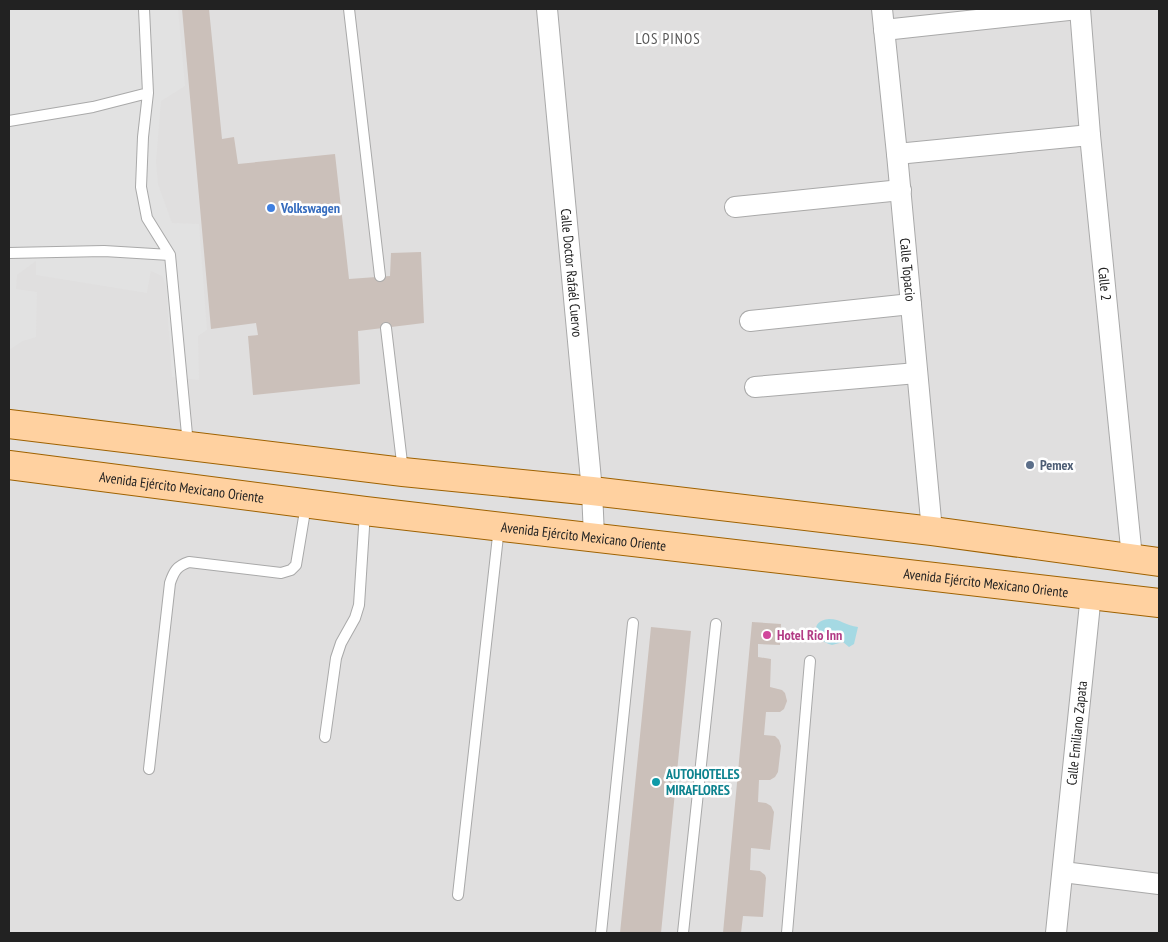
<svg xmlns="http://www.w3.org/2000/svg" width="1168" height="942" font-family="'PT Sans Narrow',sans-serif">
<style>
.residential{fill:#e0dfdf}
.parking{fill:#e2e2e2}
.water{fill:#a5d9e3}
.building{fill:#cbc0ba}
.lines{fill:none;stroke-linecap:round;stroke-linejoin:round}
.lane-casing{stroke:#a9a9a9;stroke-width:12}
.street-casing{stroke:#a9a9a9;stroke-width:22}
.primary-casing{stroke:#9f6200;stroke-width:30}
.lane{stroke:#fff;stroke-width:10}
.street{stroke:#fff;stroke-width:20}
.primary{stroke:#ffd1a0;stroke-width:28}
.shop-dot{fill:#3f7fe0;stroke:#fff;stroke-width:2}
.service-dot{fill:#5c6f8a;stroke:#fff;stroke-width:2}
.hotel-dot{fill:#d1479c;stroke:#fff;stroke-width:2}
.culture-dot{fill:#0f9aa8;stroke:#fff;stroke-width:2}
.labels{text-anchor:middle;stroke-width:5;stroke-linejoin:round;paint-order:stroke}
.shop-label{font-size:14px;font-weight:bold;fill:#366cbe;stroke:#fff;text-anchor:start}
.street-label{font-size:14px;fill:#222;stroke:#fff}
.service-label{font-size:14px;font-weight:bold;fill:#4e5e75;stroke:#fff;text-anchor:start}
.hotel-label{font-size:14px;font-weight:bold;fill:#b23c85;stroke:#fff;text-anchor:start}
.culture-label{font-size:14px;font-weight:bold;fill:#0d838f;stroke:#fff;text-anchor:start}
.neighbourhood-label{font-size:15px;letter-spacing:1px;fill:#555;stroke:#fff}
</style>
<rect width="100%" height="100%" fill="#f3eee8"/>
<path class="residential" d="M9,9H1159V933H9Z"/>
<path class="parking" d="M9,9H178L185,86L161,101L156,162L158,184L172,223L199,224L207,330L198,336L199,380L172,377L166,286L162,276L151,271L147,293L36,275V261L17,275L16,289L37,292L36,337L23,341L9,350Z"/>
<path class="water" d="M829,619C841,619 846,626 858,627L854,644L849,647L843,642L832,645C815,641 808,621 829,619Z"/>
<path class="building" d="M182,9H209L222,139L234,137L238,164L335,154L349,279L390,276L391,253L421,252L424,323L358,331L360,384L253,395L248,336L258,335L256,323L211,329Z
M752,622L781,624L780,645L758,644V657L771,659L770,687L782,690L785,693L787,701L784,709L780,712H766L764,735L775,736L779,740L781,746L778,772L775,777L770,780H759L758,802L766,803L771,806L774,812L770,850L751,848L750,870L760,871L765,875L766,878L763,917L743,916L741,933H723Z
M651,627L691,631L661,933H620Z"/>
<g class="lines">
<g class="lane-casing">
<path id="lane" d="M144,9L148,93L143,137L141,187L147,218L170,255L188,445
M349,9L380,276
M9,121L93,107L148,93
M9,253L104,251L170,255
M386,328L403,471
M325,737L336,658L341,643L355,618L359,605L365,512
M149,769L170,583C174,571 177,566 189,562L281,573L291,570L296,565L306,505
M458,895L499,527
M601,933L633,623
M683,933L716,624
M787,933L810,661"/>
</g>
<g class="street-casing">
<g id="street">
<path id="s1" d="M547,9L592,491L594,536"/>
<path id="s2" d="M882,9L897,154L932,531"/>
<path id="s3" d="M1080,9L1090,135L1132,558"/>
<path d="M884,30L1078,9"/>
<path d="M897,154L1090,135"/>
<path d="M735,207L901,190"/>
<path d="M750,321L911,304"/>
<path d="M755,387L917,373"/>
<path d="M1063,872L1159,884"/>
<path id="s4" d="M1056,933L1091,594"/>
</g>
</g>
<g class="primary-casing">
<g id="primary">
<path d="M9,424L403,472L592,491L932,531L1159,562"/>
<path id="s5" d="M9,465L365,511L1159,603"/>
</g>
</g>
<use href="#lane" class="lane"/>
<use href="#street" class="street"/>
<use href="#primary" class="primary"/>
</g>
<circle class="shop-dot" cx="271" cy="208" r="5"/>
<circle class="service-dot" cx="1030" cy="465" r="5"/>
<circle class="hotel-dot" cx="767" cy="635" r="5"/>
<circle class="culture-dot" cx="656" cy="782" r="5"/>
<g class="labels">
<g class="shop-label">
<text x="281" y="213">Volkswagen</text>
</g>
<g class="street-label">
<text dy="5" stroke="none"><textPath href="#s2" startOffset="262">Calle Topacio</textPath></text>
<text dy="5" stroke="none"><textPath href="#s1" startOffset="265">Calle Doctor Rafaél Cuervo</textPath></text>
<text dy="5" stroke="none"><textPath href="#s3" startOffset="276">Calle 2</textPath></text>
<text dy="5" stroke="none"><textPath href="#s5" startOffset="174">Avenida Ejército Mexicano Oriente</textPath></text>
<text dy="5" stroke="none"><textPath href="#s5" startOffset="579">Avenida Ejército Mexicano Oriente</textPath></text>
<text dy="5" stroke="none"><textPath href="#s5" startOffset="984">Avenida Ejército Mexicano Oriente</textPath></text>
<text dy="5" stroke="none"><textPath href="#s4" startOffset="201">Calle Emiliano Zapata</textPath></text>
</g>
<g class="service-label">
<text x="1040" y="470">Pemex</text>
</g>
<g class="hotel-label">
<text x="777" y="640">Hotel Rio Inn</text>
</g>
<g class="culture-label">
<text x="666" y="779">AUTOHOTELES<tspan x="666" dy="16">MIRAFLORES</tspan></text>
</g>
<g class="neighbourhood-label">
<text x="668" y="44">LOS PINOS</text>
</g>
</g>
<rect width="1168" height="942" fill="none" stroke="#222222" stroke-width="20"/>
</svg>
